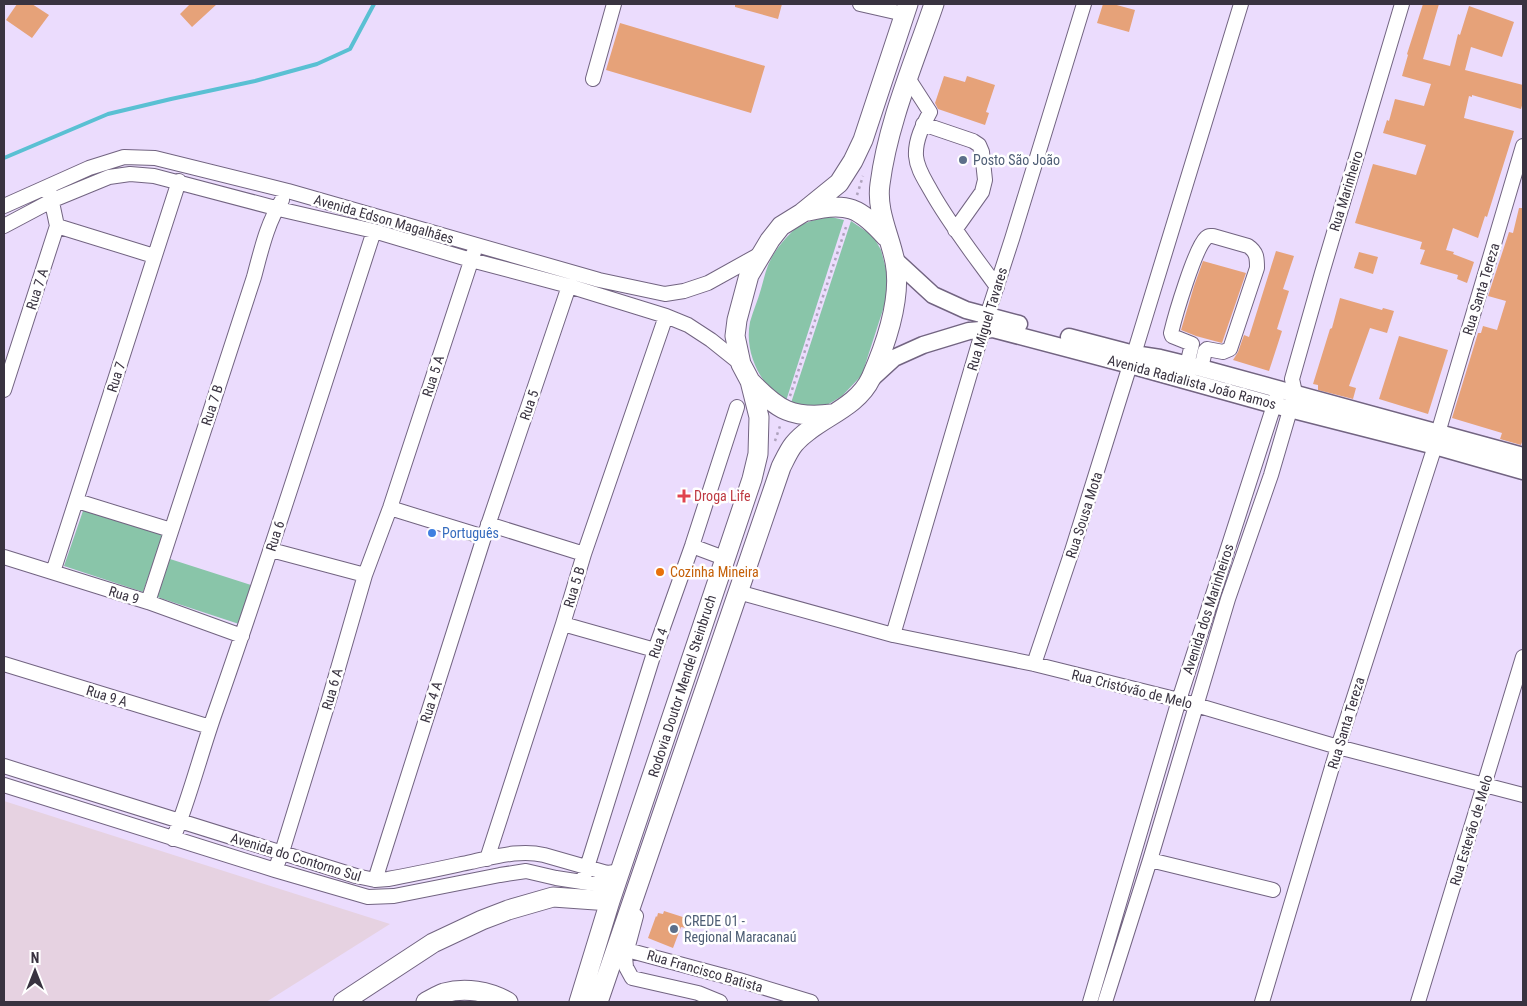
<svg xmlns="http://www.w3.org/2000/svg" width="1527" height="1006" font-family="'Roboto Condensed',sans-serif">
<style>
.industrial{fill:#e6d2e1}
.green{fill:#89c5a9}
.lines{fill:none;stroke-linecap:round;stroke-linejoin:round}
.stream{stroke:#5ac0d3;stroke-width:4}
.building{fill:#e6a279}
.minor-casing{stroke:#726481;stroke-width:16}
.major-casing{stroke:#726481;stroke-width:19}
.highway-casing{stroke:#726481;stroke-width:21}
.path{stroke:#aea2bc;stroke-width:2.5;stroke-dasharray:2.5 4;stroke-linecap:butt}
.minor{stroke:#fff;stroke-width:14}
.major{stroke:#fff;stroke-width:16}
.highway{stroke:#fff;stroke-width:19}
.service-dot{fill:#5c6f8a;stroke:#fff;stroke-width:2}
.health-dot{fill:#e0444e;stroke:#fff;stroke-width:2}
.shop-dot{fill:#3f7fe0;stroke:#fff;stroke-width:2}
.food-dot{fill:#e8710a;stroke:#fff;stroke-width:2}
.labels{text-anchor:middle;stroke-width:5;stroke-linejoin:round;paint-order:stroke}
.service-label{font-size:14px;fill:#4e5e75;stroke:#fff;text-anchor:start}
.street-label{font-size:14px;fill:#393340;stroke:#fff}
.health-label{font-size:14px;fill:#be3a42;stroke:#fff;text-anchor:start}
.shop-label{font-size:14px;fill:#366cbe;stroke:#fff;text-anchor:start}
.food-label{font-size:14px;fill:#c56008;stroke:#fff;text-anchor:start}
</style>
<rect width="100%" height="100%" fill="#ebdcfd"/>
<path class="industrial" d="M4,801L390,924L266,1002H4Z"/>
<path class="green" d="M831,217L844,220L786,401C760,386 744,352 750,322C753,311 758,300 761,289C764,279 766,268 771,259C776,249 786,237 795,229C806,221 818,219 831,217Z
M851,221L873,236L881,250L887,273L889,291L867,359L862,375L842,396L827,405L814,407L791,403Z
M84,508L163,534L143,592L64,566Z
M170,559L251,585L239,624L157,597Z"/>
<g class="lines">
<path class="stream" d="M4,158L108,114L171,99L255,81L317,64L350,49L374,4"/>
</g>
<path class="building" d="M17,4H32L49,15L32,38L6,20Z
M190,4H217L192,27L180,14Z
M735,4H782L778,19L735,7Z
M1103,4H1113L1135,10L1129,32L1097,23Z
M1423,4H1439L1423,59L1450,66L1458,34L1460,35L1469,6L1514,22L1502,57L1471,47L1465,70L1523,85V102L1521,109L1472,95V97L1469,96L1464,118L1514,131L1487,217L1485,216L1478,238L1453,228L1446,250L1454,252L1453,254L1474,262L1467,283L1457,279L1458,275L1420,264L1425,250L1420,249L1422,242L1355,223L1373,164L1416,175L1426,145L1383,133L1387,120L1389,121L1395,99L1424,106L1431,84L1402,76L1408,55L1407,54Z
M620,23L765,66L751,113L606,70Z
M944,76L965,82L967,76L995,85L986,112L989,113L985,125L938,109L935,103Z
M1519,208H1523V439L1521,445L1500,439L1502,433L1452,418L1478,333H1481L1483,326L1497,330L1506,301L1488,296L1509,232L1513,233Z
M1276,251L1294,256L1283,289L1289,291L1277,329L1282,331L1269,371L1233,360L1238,352L1244,335L1249,337Z
M1359,252L1378,257L1373,274L1354,268Z
M1203,261L1246,273L1222,343L1196,336L1181,330L1194,286Z
M1340,298L1382,310L1383,308L1394,311L1387,333L1370,328L1349,386L1356,388L1353,399L1318,390V385L1313,384L1330,329L1332,328Z
M1399,336L1448,350L1428,414L1379,399Z
M664,911L689,919L686,928L681,927L673,948L648,938L656,916L657,917L658,913L663,914Z"/>
<g class="lines">
<g class="minor-casing">
<path id="minor" d="M860,4L904,14
M908,78L930,112C923,125 915,140 916,156C917,169 925,180 931,191C950,225 974,255 997,287
M593,79L614,4
M923,124L973,141L979,145L982,152L985,180L982,192L955,230
M4,206L89,168L124,157L155,158L288,191L599,280L665,294L684,291L708,283L762,253
M4,226L53,200L109,177L130,174L154,176L283,210L374,231L471,260L569,286L666,316L688,325L711,340L741,364
M57,226L154,256
M1134,354L1241,4
M1187,365L1192,344L1172,336L1171,333C1175,316 1195,248 1206,238C1209,235 1209,236 1213,236L1248,246C1257,252 1257,258 1257,268L1230,349L1223,352L1207,349L1205,351L1201,368
M4,390L57,226L50,193
M1438,433L1523,146
M77,501L171,530
M390,508L484,537
M488,524L584,554
M692,546L724,558
M271,550L365,575
M4,557L148,602L242,636
M53,572L179,181
M738,592L893,635L1034,664L1179,700L1338,747L1523,795
M148,602L254,277C261,251 267,223 282,200
M563,624L655,650
M893,635L987,316L1012,239L1084,4
M4,664L210,727
M1034,664L1071,554L1130,365
M4,766L356,876L375,880L388,879C416,874 443,868 471,862C495,857 520,849 544,855L607,873L615,872L621,868
M4,785L275,870L368,897L394,896L500,875L526,871L556,878L595,884L604,886L613,894
M173,839C190,797 201,752 216,710C272,551 322,391 374,231
M487,859L563,624L584,554L666,316
M1150,860L1273,890
M275,870L282,852L328,703L365,575L390,508L474,252
M584,877L655,650L692,546L737,407
M375,880L484,537L569,286
M636,916L625,957L626,967L632,978L698,993L720,1002
M627,950L739,980L811,1002
M1090,1002L1179,700L1277,396
M1105,1002L1150,860L1228,599L1271,475L1295,393L1292,379L1322,273L1402,4
M1262,1002L1338,747L1435,446
M1418,1002L1523,657"/>
</g>
<g class="major-casing">
<path id="major" d="M895,260L933,295L966,310L1019,324
M1069,337L1134,354L1160,358L1201,368L1523,456
M870,380L894,358L923,345L969,331L993,329L1130,365L1274,405L1435,446L1523,471"/>
</g>
<g class="highway-casing">
<path id="highway" d="M808,211C847,201 860,208 886,237
M751,382C778,410 792,419 832,414
M343,1002L433,943L482,920L508,910L553,897L610,901
M426,1002C432,999 438,995 444,993C465,987 489,991 508,1002
M579,1002L610,901L752,479L758,454L759,417L750,381L741,364L735,336L737,320L749,275L770,240L781,226L802,213L839,183L853,161L863,140L908,4
M598,1002L781,467C785,459 789,450 794,444C816,418 856,410 871,378C886,344 902,299 895,262C890,236 876,211 880,184C888,122 914,63 934,4"/>
</g>
<path class="path" d="M857,195L863,176
M790,396L847,224
M775,441L781,423"/>
<use href="#minor" class="minor"/>
<use href="#major" class="major"/>
<use href="#highway" class="highway"/>
</g>
<g class="service-dot">
<circle cx="963" cy="160" r="5"/>
<circle cx="674" cy="929" r="5"/>
</g>
<path class="health-dot" d="M681.5 488.5h5v5h5v5h-5v5h-5v-5h-5v-5h5z"/>
<circle class="shop-dot" cx="432" cy="533" r="5"/>
<circle class="food-dot" cx="660" cy="572" r="5"/>
<g class="labels">
<g class="service-label">
<text x="973" y="165">Posto São João</text>
<text x="684" y="926">CREDE 01 -<tspan x="684" dy="16">Regional Maracanaú</tspan></text>
</g>
<g class="street-label">
<text transform="translate(1346 191) rotate(-73)" y="5">Rua Marinheiro</text>
<text transform="translate(384 219) rotate(16)" y="5">Avenida Edson Magalhães</text>
<text transform="translate(37 289) rotate(-72)" y="5">Rua 7 A</text>
<text transform="translate(1481 289) rotate(-73)" y="5">Rua Santa Tereza</text>
<text transform="translate(987 319) rotate(-73)" y="5">Rua Miguel Tavares</text>
<text transform="translate(433 376) rotate(-72)" y="5">Rua 5 A</text>
<text transform="translate(116 377) rotate(-72)" y="5">Rua 7</text>
<text transform="translate(1192 382) rotate(15)" y="5">Avenida Radialista João Ramos</text>
<text transform="translate(212 405) rotate(-72)" y="5">Rua 7 B</text>
<text transform="translate(529 405) rotate(-71)" y="5">Rua 5</text>
<text transform="translate(1084 515) rotate(-72)" y="5">Rua Sousa Mota</text>
<text transform="translate(275 536) rotate(-72)" y="5">Rua 6</text>
<text transform="translate(574 587) rotate(-73)" y="5">Rua 5 B</text>
<text transform="translate(124 595) rotate(17)" y="5">Rua 9</text>
<text transform="translate(1208 609) rotate(-72)" y="5">Avenida dos Marinheiros</text>
<text transform="translate(658 643) rotate(-71)" y="5">Rua 4</text>
<text transform="translate(682 686) rotate(-72)" y="5">Rodovia Doutor Mendel Steinbruch</text>
<text transform="translate(332 689) rotate(-74)" y="5">Rua 6 A</text>
<text transform="translate(1132 689) rotate(14)" y="5">Rua Cristóvão de Melo</text>
<text transform="translate(107 696) rotate(17)" y="5">Rua 9 A</text>
<text transform="translate(431 702) rotate(-72)" y="5">Rua 4 A</text>
<text transform="translate(1346 723) rotate(-73)" y="5">Rua Santa Tereza</text>
<text transform="translate(1471 830) rotate(-73)" y="5">Rua Estevão de Melo</text>
<text transform="translate(296 857) rotate(17)" y="5">Avenida do Contorno Sul</text>
<text transform="translate(705 971) rotate(16)" y="5">Rua Francisco Batista</text>
</g>
<g class="health-label">
<text x="694" y="501">Droga Life</text>
</g>
<g class="shop-label">
<text x="442" y="538">Português</text>
</g>
<g class="food-label">
<text x="670" y="577">Cozinha Mineira</text>
</g>
</g>
<rect width="1527" height="1006" fill="none" stroke="#393340" stroke-width="10"/>
<g transform="translate(35 971)" stroke="#ffffff" stroke-width="4" paint-order="stroke">
<path d="M0-4L9 19L0 12L-9 19Z" fill="#393340"/>
<text y="-8" font-size="14" font-weight="bold" text-anchor="middle" fill="#393340">N</text>
</g>
</svg>
